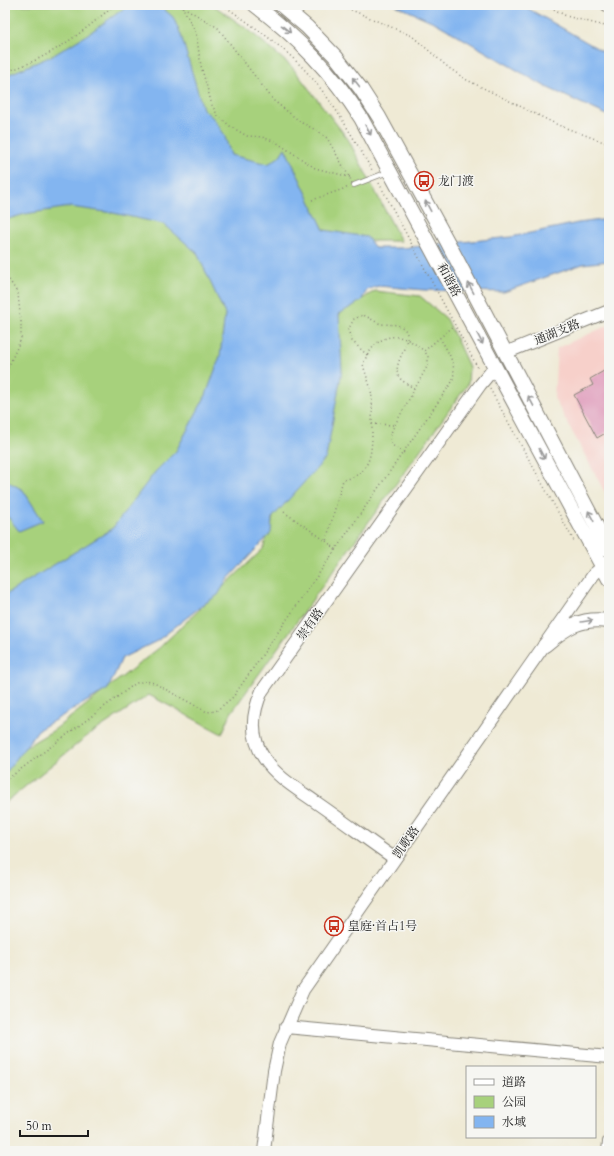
<svg xmlns="http://www.w3.org/2000/svg" width="614" height="1156" font-family="Cardo,'Noto Serif SC',serif">
<style>
.built{fill:#f7d0ca}
.green{fill:#a7d17c;stroke:#62764c}
.water{fill:#83b5f0;stroke:#506886}
.building{fill:#e1a2bf}
.lines{fill:none;stroke-linecap:round;stroke-linejoin:round}
.lane-casing{stroke:#868378;stroke-width:6}
.secondary-casing{stroke:#868378;stroke-width:14}
.primary-casing{stroke:#868378;stroke-width:16}
.path{stroke:#868378;stroke-width:1.5;stroke-dasharray:1 3;stroke-linecap:butt}
.lane{stroke:#fff;stroke-width:4.5}
.secondary{stroke:#fff;stroke-width:12}
.primary{stroke:#fff;stroke-width:14}
.oneway{stroke:#999}
.labels{text-anchor:middle;stroke-width:3;stroke-linejoin:round;paint-order:stroke}
.poi-label{font-size:12px;fill:#1c1c1c;stroke:#f6f6f2;text-anchor:start}
.street-label{font-size:12px;fill:#1c1c1c;stroke:#f6f6f2}
</style>
<rect width="100%" height="100%" fill="#f6f6f2"/>
<filter id="ink" filterUnits="userSpaceOnUse"><feTurbulence type="fractalNoise" baseFrequency=".025" numOctaves="2"/><feDisplacementMap in="SourceGraphic" scale="8" xChannelSelector="R" yChannelSelector="G"/><feConvolveMatrix kernelMatrix="1 2 1 2 8 2 1 2 1" color-interpolation-filters="sRGB"/></filter>
<filter id="wash" filterUnits="userSpaceOnUse"><feTurbulence type="fractalNoise" baseFrequency=".012" numOctaves="4" result="noise"/><feDisplacementMap in="SourceGraphic" scale="16" xChannelSelector="R" yChannelSelector="G"/><feGaussianBlur stdDeviation="0.9" result="paint"/><feColorMatrix in="noise" values="0 0 0 0 0 0 0 0 0 0 0 0 0 0 0 0 0 1.4 0 .05"/><feComposite in="paint" operator="in"/></filter>
<g filter="url(#wash)">
<rect width="100%" height="100%" fill="#efead5"/>
<path class="built" d="M609,325V500L554,398L557,348Z"/>
<path class="green" d="M5,5H212L216,7L250,31L292,67L348,139L401,241H331L295,181L224,152L5,82Z
M155,195L239,296L202,456L5,621V202Z
M375,291L420,296L447,319L469,367L468,384L231,713L222,734L149,695L86,737L5,803V759L54,730L159,648L263,549L333,326L341,312Z"/>
<path class="water" d="M129,5H159L173,17L181,35L203,109L213,118L224,134L231,155L268,164L279,157L285,148L324,230L367,237L375,248H403L511,237L578,223L609,219V261L583,264L504,292L424,290L378,286L367,290L361,301L339,314L342,370L326,458L272,518L271,533L227,580L218,595L204,604L157,641L122,658L108,689L38,730L5,774V595L112,529L155,472L176,451L206,395L220,356L225,314L197,253L164,224L113,213L70,207L25,214L5,220V76L54,55L91,32Z
M395,5H522L609,55V116L546,87L436,23Z
M5,480L23,490L43,521L19,531L5,513Z"/>
<g id="blocks">
<path class="building" d="M609,368V431L597,438L574,395L593,385L590,379Z"/>
</g>
</g>
<g filter="url(#ink)">
<use href="#blocks" fill-opacity="0" stroke="#868378" stroke-width="1"/>
<g class="lines">
<g class="lane-casing">
<path id="lane" d="M354,185L388,172"/>
</g>
<g class="secondary-casing">
<path id="secondary" d="M607,5L609,6
M505,353L609,311
M394,858C368,840 343,821 317,803C299,790 276,777 264,758C250,737 252,713 262,691L480,385L495,367
M286,1027L609,1057
M264,1151L274,1071L280,1043L303,990L594,574L609,561
M608,1151L609,1142"/>
</g>
<g class="primary-casing">
<path id="primary" d="M255,5C298,38 332,72 361,118L609,579
M281,5L307,27L336,57L361,89L379,117L447,241L609,550
M545,645C566,627 581,617 609,621"/>
</g>
<path class="path" d="M180,5L218,28L274,101L302,123L318,131L327,138L351,180
M223,5C250,24 277,42 300,65C330,95 351,134 372,170
M340,5L412,36L449,68L465,79L558,125L609,144
M547,5L566,16L609,27
M182,6L196,33L201,66L212,105L218,116L230,126L247,136L262,137L276,142L315,168L350,177
M5,72C48,59 81,34 114,5
M379,183L479,370
M312,200L349,187
M5,273L18,294L21,322V339L5,374
M367,355L352,341L348,330L354,319L363,315C369,317 376,323 382,324C390,325 397,323 403,328C417,338 390,364 399,377C402,382 410,385 414,389
M490,389L574,541
M372,424L394,425
M404,453L392,445L390,438L392,430L428,365V356L424,351
M284,512L326,541L343,480C372,474 372,452 372,427C372,415 373,403 371,390C369,382 365,373 363,364C376,333 399,328 424,351L455,325
M326,541L336,549
M5,781L136,683L146,681L154,683L207,712L216,711L233,697L452,382C458,366 448,352 440,338"/>
<use href="#lane" class="lane"/>
<use href="#secondary" class="secondary"/>
<use href="#primary" class="primary"/>
</g>
<defs><path id="oneway-shaft" d="M-6 0H5M1.5-3L5.5 0L1.5 3" fill="none" stroke-width="1.6" stroke-linecap="round" stroke-linejoin="round"/></defs>
<g class="oneway">
<use href="#oneway-shaft" transform="translate(286 29) rotate(39)"/>
<use href="#oneway-shaft" transform="translate(356 82) rotate(-128)"/>
<use href="#oneway-shaft" transform="translate(368 130) rotate(61)"/>
<use href="#oneway-shaft" transform="translate(428 206) rotate(-118)"/>
<use href="#oneway-shaft" transform="translate(471 288) rotate(-118)"/>
<use href="#oneway-shaft" transform="translate(480 339) rotate(62)"/>
<use href="#oneway-shaft" transform="translate(531 401) rotate(-118)"/>
<use href="#oneway-shaft" transform="translate(542 454) rotate(62)"/>
<use href="#oneway-shaft" transform="translate(591 516) rotate(-118)"/>
<use href="#oneway-shaft" transform="translate(587 621) rotate(-9)"/>
</g>
</g>
<defs>
<g id="bus-ring" transform="scale(1)"><circle r="9.5" fill="#f6f6f2" stroke="#c8321e" stroke-width="1.5"/><path d="M-5-6H5V4H4V6H2V4H-2V6H-4V4H-5ZM-3.5-4V0h7V-4ZM-3.5 1.2v1.5H-2V1.2ZM2 1.2v1.5H3.5V1.2Z" fill="#c8321e"/></g>
</defs>
<g fill-rule="evenodd">
<use href="#bus-ring" x="424" y="181"/>
<use href="#bus-ring" x="334" y="926"/>
</g>
<g class="labels">
<g class="poi-label">
<text x="438" y="185">龙门渡</text>
<text x="348" y="930">皇庭·首占1号</text>
</g>
<g class="street-label">
<text transform="translate(449 280) rotate(62)" y="4">和谐路</text>
<text transform="translate(557 332) rotate(-22)" y="4">通湖支路</text>
<text transform="translate(310 624) rotate(-55)" y="4">崇有路</text>
<text transform="translate(406 842) rotate(-55)" y="4">凯歌路</text>
</g>
</g>
<rect width="614" height="1156" fill="none" stroke="#f6f6f2" stroke-width="20"/>
<rect x="466" y="1066" width="130" height="72" fill="#f6f6f2" stroke="#9f9f9c"/>
<rect x="474" y="1079" width="20" height="6" fill="#ffffff" stroke="#9f9f9c"/>
<text x="502" y="1086" font-size="12" fill="#1c1c1c">道路</text>
<rect x="474" y="1096" width="20" height="12" fill="#a7d17c" stroke="#9f9f9c"/>
<text x="502" y="1106" font-size="12" fill="#1c1c1c">公园</text>
<rect x="474" y="1116" width="20" height="12" fill="#83b5f0" stroke="#9f9f9c"/>
<text x="502" y="1126" font-size="12" fill="#1c1c1c">水域</text>
<path d="M20 1130v6h68v-6" fill="none" stroke="#1c1c1c" stroke-width="2"/>
<text x="26" y="1130" font-size="12" fill="#1c1c1c" stroke="#f6f6f2" stroke-width="3" paint-order="stroke">50 m</text>
</svg>
